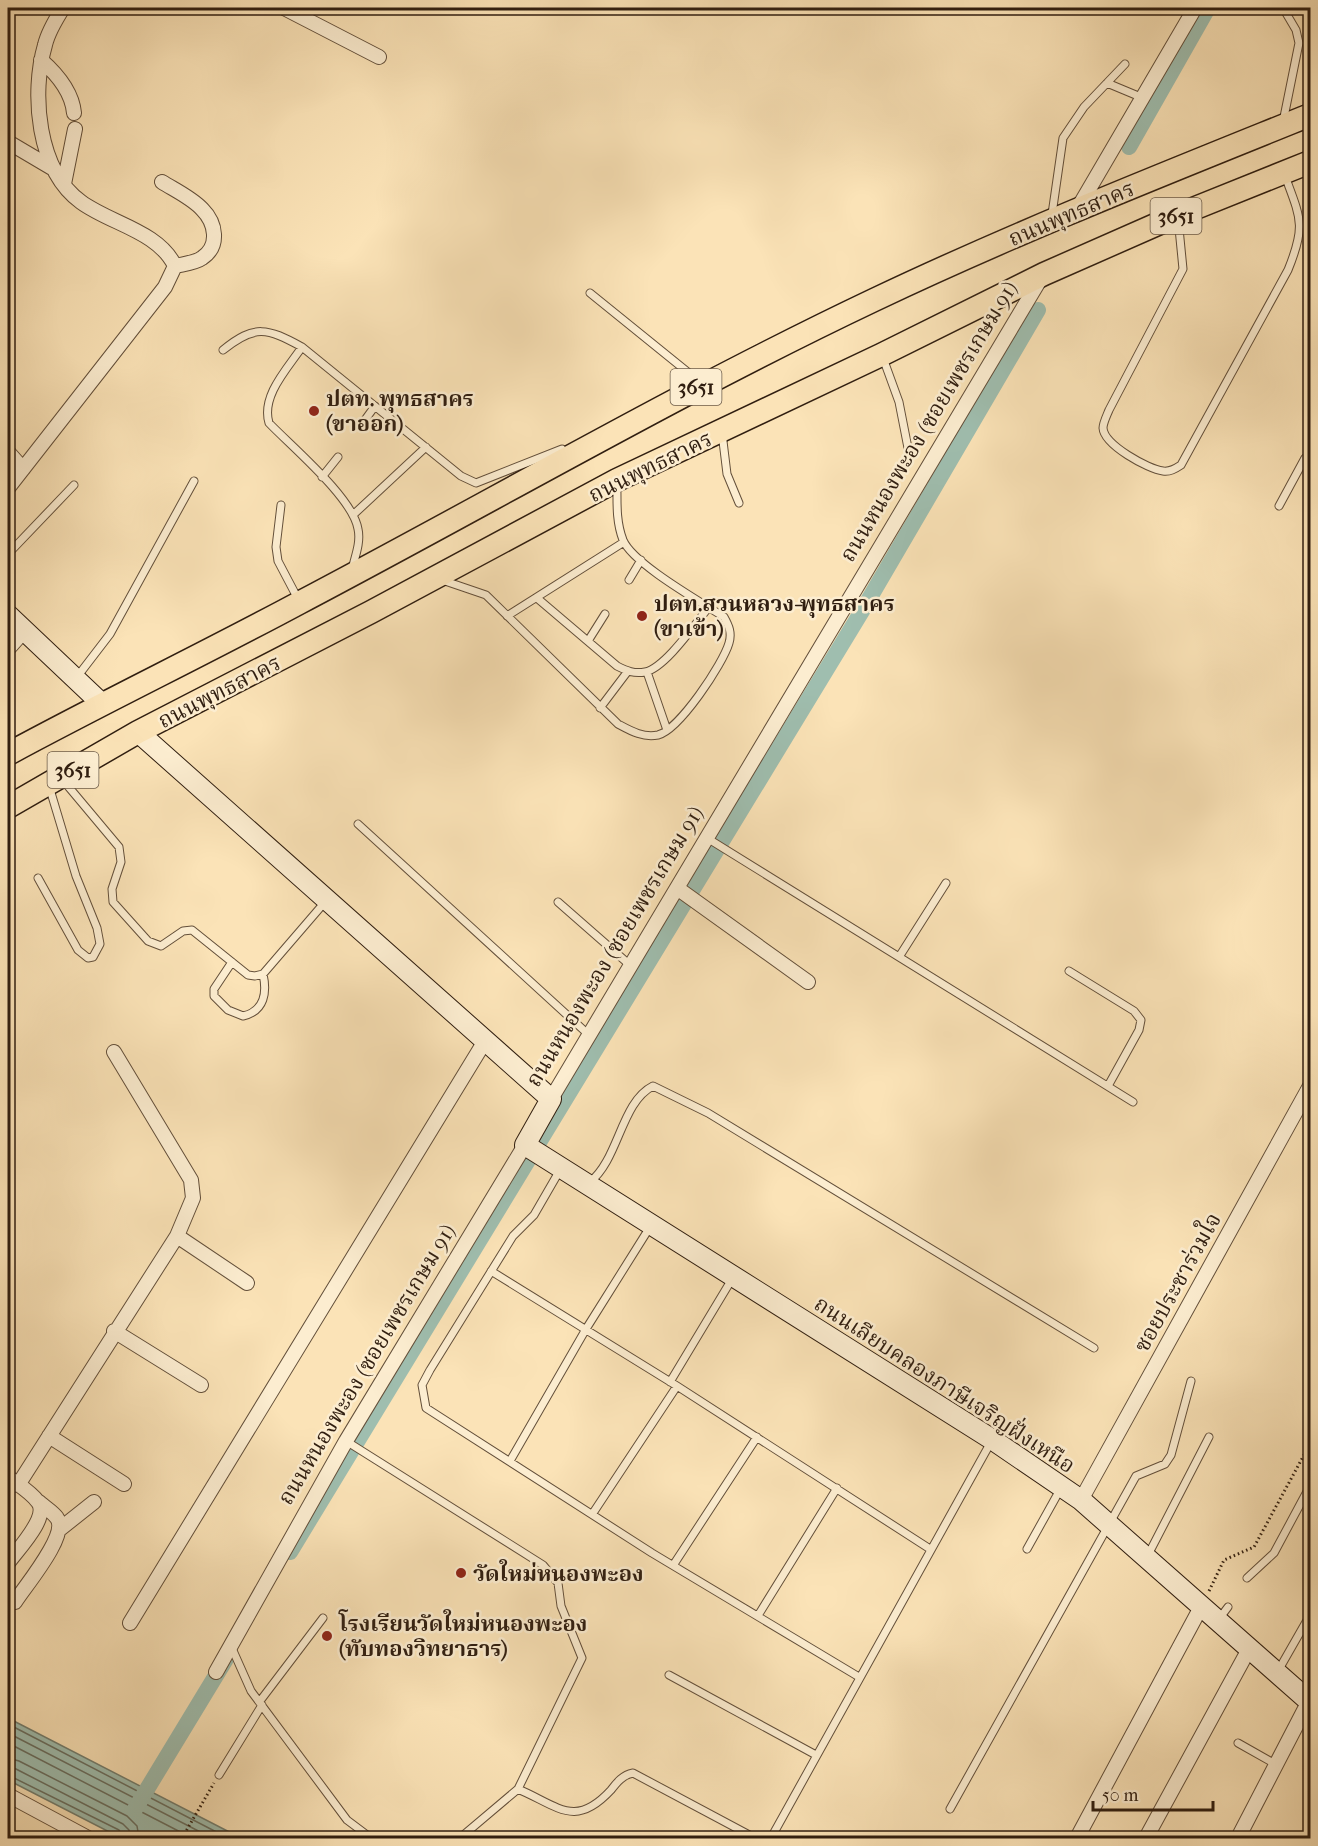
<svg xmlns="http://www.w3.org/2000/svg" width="1318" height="1846" font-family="'IM FELL French Canon','Noto Serif Thai',serif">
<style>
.water{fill:#9fbeaf;stroke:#737e6f;stroke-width:1.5}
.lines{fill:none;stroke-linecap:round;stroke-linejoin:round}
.shore{stroke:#686e60;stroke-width:1.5}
.canal{stroke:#9fbeaf;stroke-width:16}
.lane-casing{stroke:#634f3a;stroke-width:9}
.street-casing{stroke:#634f3a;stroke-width:16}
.secondary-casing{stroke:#301e10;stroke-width:22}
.primary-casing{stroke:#301e10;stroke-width:25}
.path{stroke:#301e10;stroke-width:3;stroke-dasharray:1.5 3;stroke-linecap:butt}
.lane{stroke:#fcedd0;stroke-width:7}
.street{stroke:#fcedd0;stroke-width:14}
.secondary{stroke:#fcedd0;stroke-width:20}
.primary{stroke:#fbe3b7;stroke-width:22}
.poi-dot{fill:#8f2418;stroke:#fcedd0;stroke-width:2}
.labels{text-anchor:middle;stroke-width:5;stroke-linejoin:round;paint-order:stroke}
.shield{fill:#fcedd0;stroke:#6d5c4a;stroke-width:1.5}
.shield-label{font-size:21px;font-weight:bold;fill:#301e10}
.street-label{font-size:22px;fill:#301e10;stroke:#fcedd0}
.poi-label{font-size:22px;font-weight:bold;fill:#301e10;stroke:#fcedd0;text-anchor:start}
</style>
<rect width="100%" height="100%" fill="#fbe3b7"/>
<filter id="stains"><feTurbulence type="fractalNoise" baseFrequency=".00333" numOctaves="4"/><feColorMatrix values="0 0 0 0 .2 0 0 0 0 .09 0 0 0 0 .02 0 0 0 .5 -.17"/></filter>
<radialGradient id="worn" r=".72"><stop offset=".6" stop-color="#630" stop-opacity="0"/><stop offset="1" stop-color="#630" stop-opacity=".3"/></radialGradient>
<path class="water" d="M8,1718L241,1838H121L8,1780Z"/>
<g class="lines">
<path class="shore" d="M8,1724L228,1838
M8,1733L212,1838
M8,1743L192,1838
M8,1758L19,1761L127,1816L137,1826L139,1838
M8,1767L16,1769L123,1824L129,1830L130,1838
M8,1775L119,1830L123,1838"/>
<path class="canal" d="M1129,147L1208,8
M290,1552L862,611L1038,310
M135,1809L226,1659"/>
<g class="lane-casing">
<path id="lane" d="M1107,83L1143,98
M1283,122L1299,43L1296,30L1286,13
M1052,214L1063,138L1084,107L1125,64
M1178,218L1183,269L1109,410C1107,415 1103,423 1103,428C1104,445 1148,469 1163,471C1170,472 1175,469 1181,465L1288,270C1306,226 1301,219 1285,176
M590,293L700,382
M302,347C287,369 261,396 269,423C292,447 353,498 358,529C361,542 355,557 352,569
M223,350C255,324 267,328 302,347L461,476L476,483L562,449
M883,358L899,402L908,448
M362,424L375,406
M722,433L727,474L739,503
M322,477L338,457
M281,505L276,547L278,561L298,599
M1279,506L1305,458
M353,515L426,447
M8,554L74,485
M442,580L486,595L618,724C631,731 643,738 658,735C679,730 723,664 729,643C732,633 729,626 724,617C701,602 633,564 623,540C616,522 617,503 617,484
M629,580L641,560
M537,598L617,666C627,671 634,674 645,672C665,668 695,624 709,607
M507,616L624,542
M588,641L605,614
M647,672L667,730
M77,677L110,634L194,481
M600,708L628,671
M62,779L119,847L121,862L112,889L113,902L148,941L161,946L183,931L192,930L248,975L255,976L263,974L325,902
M358,824L589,1035
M707,838L1133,1102
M38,878L78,950L88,958L93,957L100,944L97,928L76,876L49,786
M558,902L631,966
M899,957L946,883
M232,962L214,989V996L228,1010L243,1016C265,1011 267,992 263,974
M1069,971L1134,1011L1141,1020L1139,1030L1108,1086
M560,1170L534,1215L513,1236L430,1370L422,1385L426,1408L652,1553L859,1677
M590,1182C619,1159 621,1102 653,1086L708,1113L1094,1348
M491,1271L677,1386L930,1549
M670,1382L732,1279
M346,1441L543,1565L558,1583L561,1606L582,1658L518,1789
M510,1461L586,1329L650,1227
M593,1513L677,1386
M1027,1549L1061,1488
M1148,1555L1209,1437
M674,1564L757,1437
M1247,1578L1274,1553L1310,1486
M759,1614L837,1488
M1219,1619L1228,1607
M231,1646L251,1691L347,1820L371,1838
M1278,1671L1310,1615
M669,1675L816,1755
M260,1701L323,1618
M1238,1743L1277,1765
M219,1775L262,1705
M950,1809L1136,1476L1165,1464L1171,1455L1191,1381
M460,1838L518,1789C558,1806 575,1829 611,1790C617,1782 623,1775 633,1773L755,1838
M771,1838L991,1442"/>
</g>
<g class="street-casing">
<path id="street" d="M284,8L379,57
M41,60C57,74 72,91 74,113
M8,142L52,168
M162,182C175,190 192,198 202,209C216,223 220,246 202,258C195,263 183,264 175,266
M64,184L75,129
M1078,208L1195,8
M8,452L23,469
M8,488L165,287L175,266C158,231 111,224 81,202C37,170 31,93 45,45C48,32 56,19 63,8
M8,649L24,631
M677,888L808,982
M551,1099L1041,278
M177,1236L247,1283
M114,1331L201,1385
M49,1436L124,1484
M8,1477C17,1484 31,1492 38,1502C50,1517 17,1550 8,1563
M18,1485L177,1236L193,1198L191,1180L114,1052
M1081,1500L1310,1086
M60,1529L94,1502
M15,1602C25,1586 69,1535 57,1518C53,1512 44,1507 39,1502
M130,1623L485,1041
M216,1672L346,1441L525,1145
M8,1795L88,1838
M1077,1838L1201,1607
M1146,1838L1249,1649
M1238,1838L1309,1701"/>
</g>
<g class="secondary-casing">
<path id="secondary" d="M8,615L101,703
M138,732L551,1099L525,1145L993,1440L1081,1500L1310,1702"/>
</g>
<g class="primary-casing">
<path id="primary" d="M8,754C104,702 202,655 299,603C491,502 678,393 874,300C1017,232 1164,174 1310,115
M8,807L138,732L371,612L617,480L881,355L1044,274L1178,215L1310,162"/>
</g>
<path class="path" d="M1209,1591L1224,1560L1254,1547L1310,1444
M182,1838L214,1783"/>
<use href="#lane" class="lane"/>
<use href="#street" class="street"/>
<use href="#secondary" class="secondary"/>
<use href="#primary" class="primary"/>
</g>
<g class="poi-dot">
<circle cx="314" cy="411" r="6"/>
<circle cx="642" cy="616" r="6"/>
<circle cx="461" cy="1573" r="6"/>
<circle cx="327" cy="1636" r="6"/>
</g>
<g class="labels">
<g class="shield">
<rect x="1150.5" y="198" width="51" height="36" rx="4.5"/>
<rect x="670.5" y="369" width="51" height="36" rx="4.5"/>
<rect x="47.5" y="752" width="51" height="36" rx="4.5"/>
</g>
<g class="shield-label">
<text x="1176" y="223">3651</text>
<text x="696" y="394">3651</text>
<text x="73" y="777">3651</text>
</g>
<g class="street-label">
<text transform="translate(1071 213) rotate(-23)" y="8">ถนนพุทธสาคร</text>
<text transform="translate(928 421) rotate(-59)" y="8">ถนนหนองพะอง (ซอยเพชรเกษม 91)</text>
<text transform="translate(650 466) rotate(-26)" y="8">ถนนพุทธสาคร</text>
<text transform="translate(219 691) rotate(-27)" y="8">ถนนพุทธสาคร</text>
<text transform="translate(614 946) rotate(-59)" y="8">ถนนหนองพะอง (ซอยเพชรเกษม 91)</text>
<text transform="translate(1177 1282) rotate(-61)" y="8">ซอยประชาร่วมใจ</text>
<text transform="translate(366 1364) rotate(-59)" y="8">ถนนหนองพะอง (ซอยเพชรเกษม 91)</text>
<text transform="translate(945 1384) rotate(33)" y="8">ถนนเลียบคลองภาษีเจริญฝั่งเหนือ</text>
</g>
<g class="poi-label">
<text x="326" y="406">ปตท. พุทธสาคร<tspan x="326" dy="25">(ขาออก)</tspan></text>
<text x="654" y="611">ปตท.สวนหลวง-พุทธสาคร<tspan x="654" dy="25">(ขาเข้า)</tspan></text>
<text x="473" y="1581">วัดใหม่หนองพะอง</text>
<text x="339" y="1631">โรงเรียนวัดใหม่หนองพะอง<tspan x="339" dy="25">(ทับทองวิทยาธาร)</tspan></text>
</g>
</g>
<rect width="1318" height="1846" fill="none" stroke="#fbe3b7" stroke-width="30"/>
<rect x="9" y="9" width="1300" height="1828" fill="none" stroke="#301e10" stroke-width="3"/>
<rect x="15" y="15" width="1288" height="1816" fill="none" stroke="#301e10" stroke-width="1.5"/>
<path d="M1093 1801v9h120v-9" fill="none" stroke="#301e10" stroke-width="3"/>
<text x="1102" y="1801" font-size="18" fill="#301e10" stroke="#fcedd0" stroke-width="4.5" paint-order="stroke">50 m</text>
<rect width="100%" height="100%" filter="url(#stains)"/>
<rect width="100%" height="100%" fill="url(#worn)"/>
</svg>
